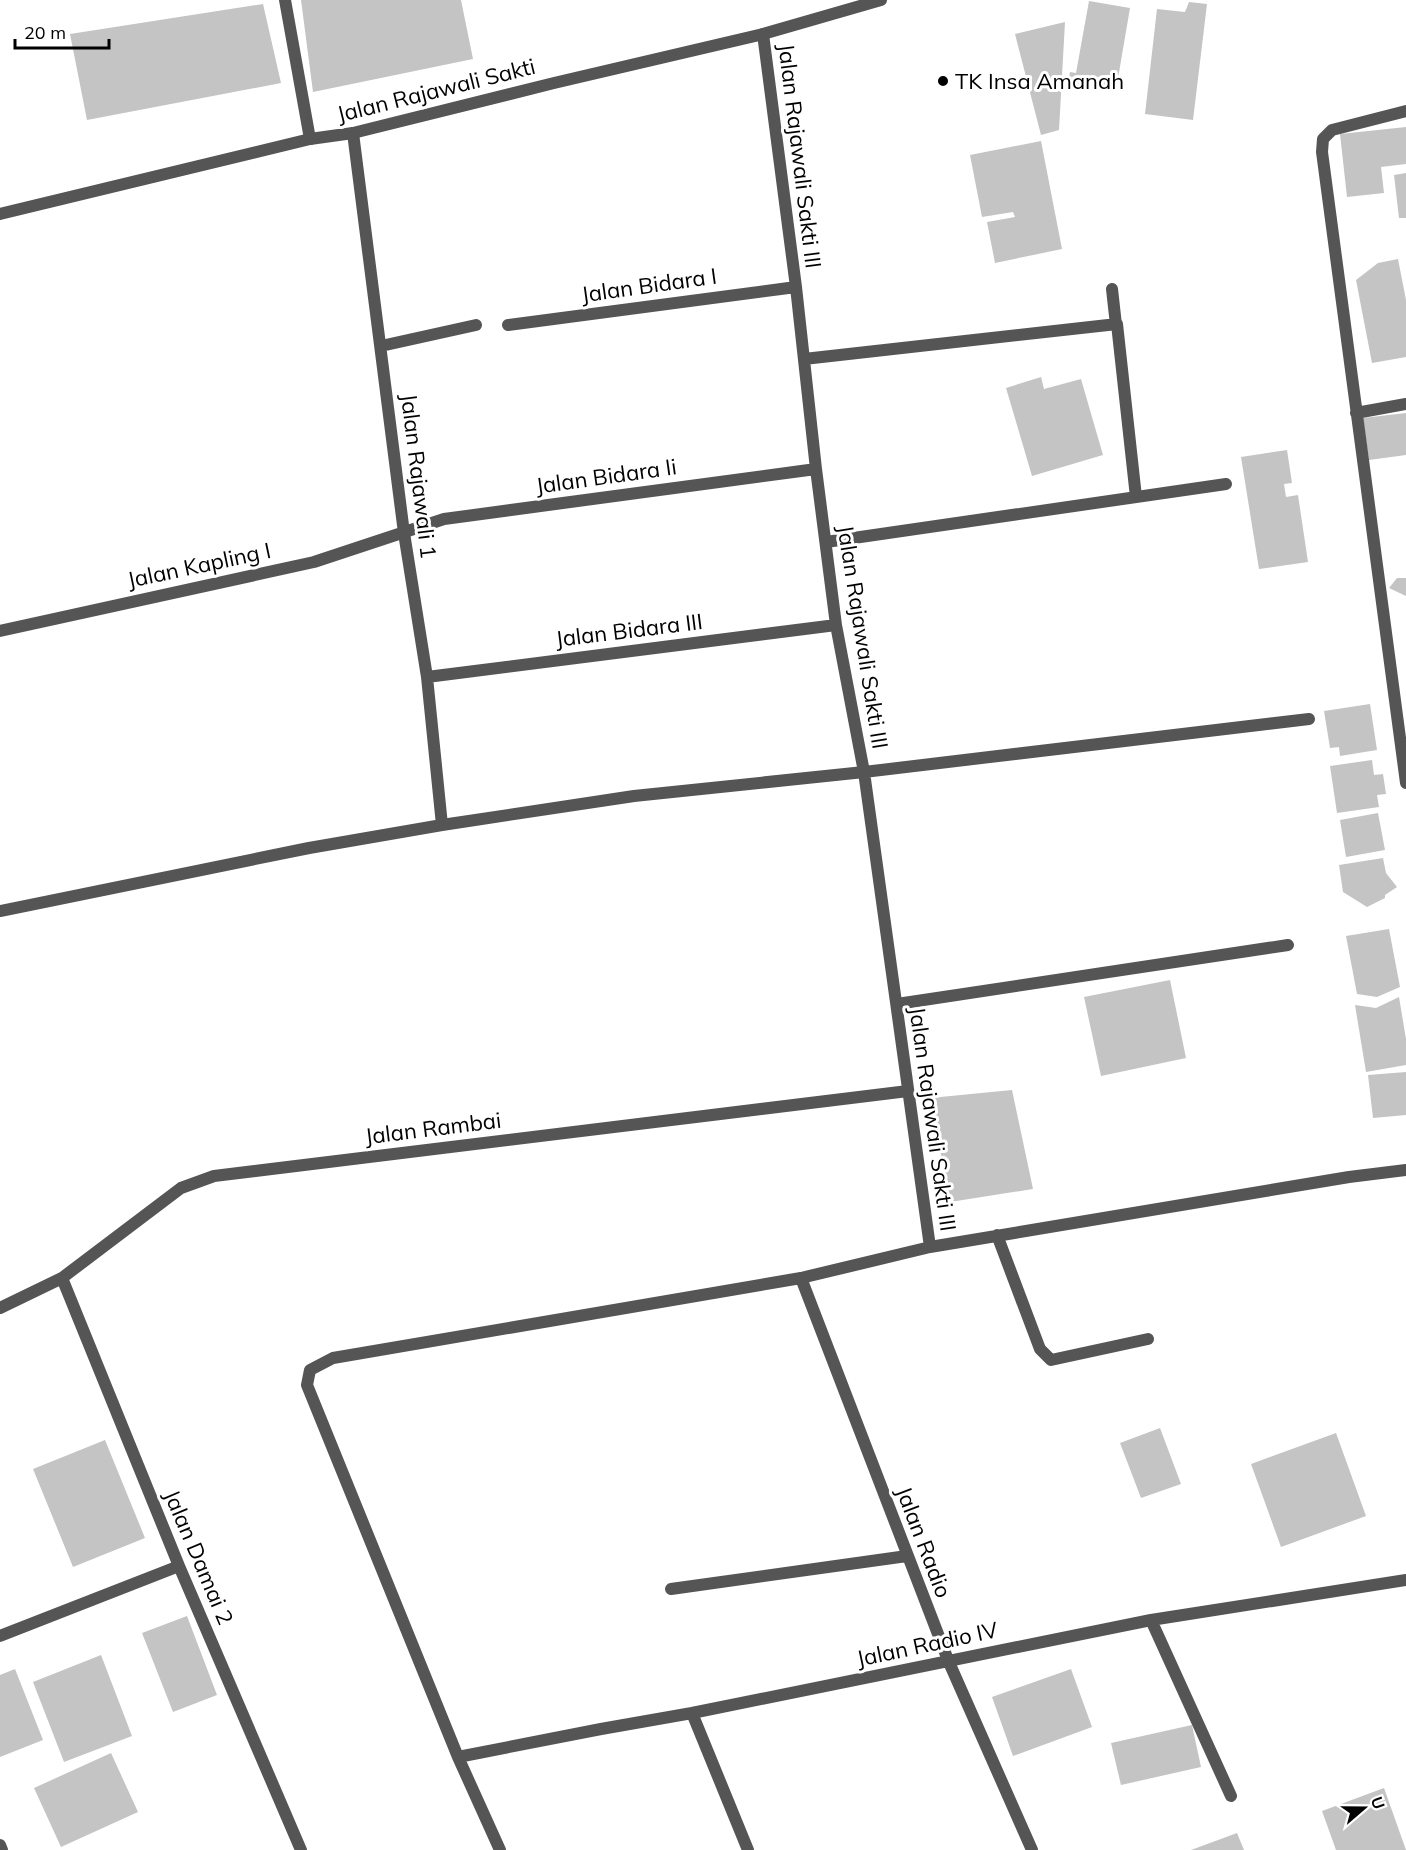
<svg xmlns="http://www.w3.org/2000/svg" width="1406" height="1850" font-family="Mulish,sans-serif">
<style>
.building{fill:#c4c4c4}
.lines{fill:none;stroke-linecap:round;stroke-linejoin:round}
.service{stroke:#555;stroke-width:12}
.minor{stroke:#555;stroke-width:12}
.tertiary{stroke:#555;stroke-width:12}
.poi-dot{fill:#000;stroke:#fff;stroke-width:2}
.labels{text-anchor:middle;stroke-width:6;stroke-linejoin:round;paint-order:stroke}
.poi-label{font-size:22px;fill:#000;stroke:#fff;text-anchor:start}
.street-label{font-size:22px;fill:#000;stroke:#fff}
</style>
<rect width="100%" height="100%" fill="#fff"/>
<path class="building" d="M301,0H461L473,59L313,92Z
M1089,1L1130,8L1116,90L1068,82L1070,72L1076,73Z
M1189,2L1207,4L1193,120L1145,114L1157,9L1185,12Z
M263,4L281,83L87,120L70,34Z
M1065,22L1059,130L1041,135L1015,34Z
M1406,127V164L1381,167L1384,193L1347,197L1340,134Z
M1041,141L1062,249L995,263L987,222L1015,217L1013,212L982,217L970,155Z
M1406,173V218H1399L1394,175Z
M1398,259L1406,300V357L1372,363L1356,280L1378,263Z
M1041,377L1044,389L1081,379L1103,455L1032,476L1006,388Z
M1406,413V455L1369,460L1363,418Z
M1287,450L1292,483L1284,484L1286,497L1298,495L1308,562L1259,569L1241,457Z
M1397,578H1406V596L1389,588Z
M1370,704L1377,750L1340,756L1339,747L1330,748L1324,711Z
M1372,760L1374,775L1383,774L1386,794L1377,795L1379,807L1337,813L1330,766Z
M1378,813L1385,850L1346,857L1340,820Z
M1383,858L1386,873L1397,887L1385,895V898L1367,907L1343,892L1339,865Z
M1389,929L1400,987L1377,997L1357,994L1346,936Z
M1170,980L1186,1058L1101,1076L1084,997Z
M1399,997L1406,1039V1065L1366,1072L1355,1005L1376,1008Z
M1406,1072V1115L1373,1118L1368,1075Z
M1012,1090L1033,1189L950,1202L930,1098Z
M1160,1428L1181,1484L1141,1498L1120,1443Z
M1336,1433L1366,1516L1281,1547L1251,1464Z
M105,1440L145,1538L73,1567L33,1469Z
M187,1616L217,1695L173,1712L142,1633Z
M101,1655L132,1736L64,1762L33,1682Z
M15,1669L43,1740L0,1757V1675Z
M1071,1669L1092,1727L1013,1756L992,1697Z
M1192,1725L1201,1767L1121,1785L1111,1743Z
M111,1753L138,1812L61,1847L34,1788Z
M1384,1788L1406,1850H1336L1322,1811Z
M1237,1833L1244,1850H1191Z"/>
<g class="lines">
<path class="service" d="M285,0L310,139"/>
<path class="minor" d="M763,34L796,287L816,469L836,625L864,772L930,1247
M1406,111L1332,130L1323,139L1322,152L1406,783
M353,133L404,533L427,677L442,825
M1112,289L1116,325
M508,325L796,287
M381,346L476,325
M804,359L1117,324L1136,497
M1356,413L1406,404
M826,542L1226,484
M0,631L314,562L444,519L816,469
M427,677L836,625
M0,911L309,848L442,825L634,796L864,772L1309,719
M897,1004L1288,945
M997,1235L1040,1349L1051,1360L1148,1339
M62,1278L179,1566L301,1850
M801,1278L948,1660L1032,1850
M0,1308L62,1278L181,1188L214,1176L908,1091
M671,1589L907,1556
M1151,1620L1231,1796
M0,1636L179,1566
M692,1713L748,1850
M458,1757L601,1729L692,1713L1151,1620L1406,1580
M0,1845L2,1850
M500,1850L458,1757L307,1385L310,1370L333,1358L801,1278L930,1247L1349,1177L1406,1170"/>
<path class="tertiary" d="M0,214L310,139L353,133L554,83L763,34L881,0"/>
</g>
<circle class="poi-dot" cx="943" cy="81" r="6"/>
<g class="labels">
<g class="poi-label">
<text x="955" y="89">TK Insa Amanah</text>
</g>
<g class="street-label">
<text transform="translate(436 90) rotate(-14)" y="8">Jalan Rajawali Sakti</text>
<text transform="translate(800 156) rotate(83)" y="8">Jalan Rajawali Sakti III</text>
<text transform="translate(649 285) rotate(-8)" y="8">Jalan Bidara I</text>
<text transform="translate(419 476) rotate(83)" y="8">Jalan Rajawali 1</text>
<text transform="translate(606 476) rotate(-8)" y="8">Jalan Bidara Ii</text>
<text transform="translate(199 565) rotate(-12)" y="8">Jalan Kapling I</text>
<text transform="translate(629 630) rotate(-7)" y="8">Jalan Bidara III</text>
<text transform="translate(863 637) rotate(81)" y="8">Jalan Rajawali Sakti III</text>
<text transform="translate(933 1119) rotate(82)" y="8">Jalan Rajawali Sakti III</text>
<text transform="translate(433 1128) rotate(-7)" y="8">Jalan Rambai</text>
<text transform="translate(924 1542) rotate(69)" y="8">Jalan Radio</text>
<text transform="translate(199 1557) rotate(67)" y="8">Jalan Damai 2</text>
<text transform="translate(927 1644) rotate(-12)" y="8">Jalan Radio IV</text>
</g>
</g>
<g transform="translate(1364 1808) rotate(70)" stroke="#ffffff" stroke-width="4.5" paint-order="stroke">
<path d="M0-4.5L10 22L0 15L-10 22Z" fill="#000000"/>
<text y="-9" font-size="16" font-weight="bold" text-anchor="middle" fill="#000000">U</text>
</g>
<path d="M15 39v9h94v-9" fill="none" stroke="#000000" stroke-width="3"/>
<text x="24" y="39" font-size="18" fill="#000000" stroke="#ffffff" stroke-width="4.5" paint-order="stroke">20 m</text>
</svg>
